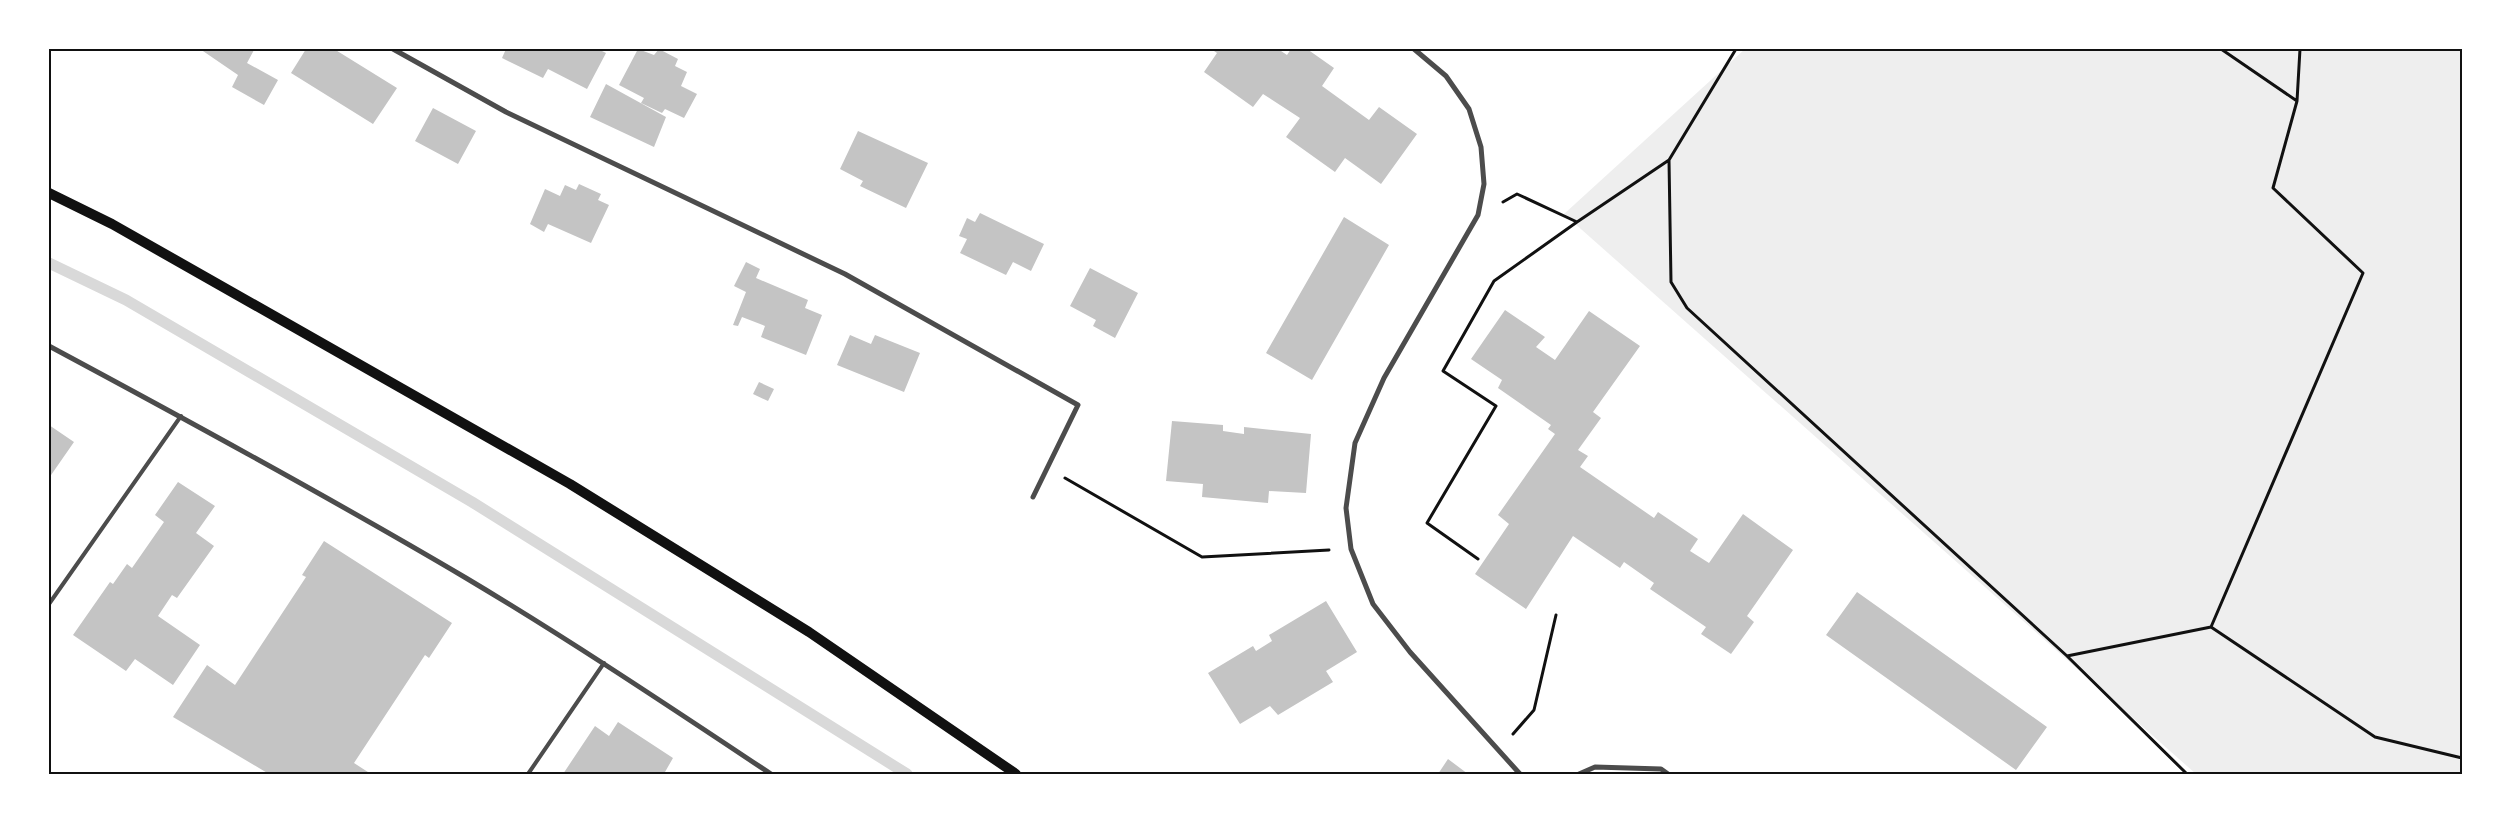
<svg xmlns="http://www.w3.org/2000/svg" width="2511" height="823" font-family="Figtree,sans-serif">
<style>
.green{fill:#eee}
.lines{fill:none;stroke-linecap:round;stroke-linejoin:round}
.stream{stroke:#d9d9d9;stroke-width:11}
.building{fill:#c4c4c4}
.path{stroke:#111;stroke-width:3}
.service{stroke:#4c4c4c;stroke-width:4}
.minor{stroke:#4c4c4c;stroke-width:5}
.secondary{stroke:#111;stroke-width:10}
.neatline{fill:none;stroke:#111;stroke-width:2}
</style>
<rect width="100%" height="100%" fill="#fff"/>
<path class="green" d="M1745,49H2462V774H2196L1564,214Z"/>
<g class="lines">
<path class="stream" d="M49,263L126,300L472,502L907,774"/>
</g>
<path class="building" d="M200,49L254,50L247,63L278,80L264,105L232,87L238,75Z
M306,49H334L397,88L373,124L291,73Z
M506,49H598L606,53L587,89L548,69L543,78L502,58Z
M638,49L654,55L659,49L678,59L675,66L687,72L681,86L697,94L684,118L665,109L662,113L641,103L644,98L619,85Z
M1211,49H1278L1287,55L1291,49H1307L1334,68L1322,86L1369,120L1379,107L1417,134L1381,184L1345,158L1335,172L1286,137L1300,118L1263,94L1253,107L1204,72L1217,53Z
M606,84L666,117L654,147L590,117Z
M433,108L476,131L458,164L415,141Z
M858,131L928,163L906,208L860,186L863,181L840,169Z
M579,184L601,194L598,200L609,205L591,243L548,224L544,232L530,224L545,189L560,196L565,185L576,190Z
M980,213L1044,244L1031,271L1013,262L1006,275L960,253L967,239L959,236L967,218L975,222Z
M1344,217L1389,245L1312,380L1266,353Z
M746,262L760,269L756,278L808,300L805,308L822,315L806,355L761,337L765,326L742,317L738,326L733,325L746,292L734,286Z
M1090,268L1138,293L1115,338L1093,326L1096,320L1070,306Z
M1505,310L1545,337L1536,347L1555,360L1589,311L1640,346L1593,412L1601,418L1578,450L1588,456L1580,467L1654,518L1658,512L1698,539L1690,551L1709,563L1743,514L1793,550L1747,616L1754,622L1731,654L1701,634L1706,627L1650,589L1654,583L1624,562L1620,568L1573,536L1526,609L1475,574L1509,524L1498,515L1555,434L1548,429L1551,425L1498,388L1502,380L1471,359Z
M850,335L871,344L875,335L920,353L904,392L837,365Z
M759,382L774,389L768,401L753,394Z
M1172,421L1223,425V431L1244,434V427L1311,434L1306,493L1269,491L1268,503L1202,497L1203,484L1166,481Z
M49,425L74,442L49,478Z
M178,482L215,506L196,533L214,546L177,598L172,595L158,616L200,645L173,685L135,659L126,671L73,635L110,582L113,584L127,564L132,568L164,522L155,515Z
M324,541L452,623L429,658L425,655L354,763L371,774H269L173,717L207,665L235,685L306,577L302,575Z
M1857,592L2047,727L2016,770L1826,635Z
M1326,601L1357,652L1326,671L1333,682L1278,715L1270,706L1240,724L1208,673L1253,646L1256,651L1272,641L1269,635Z
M618,722L673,758L665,772L668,774H563L595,726L609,736Z
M1448,759L1468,774H1438Z"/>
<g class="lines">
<path class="path" d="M2297,101L2300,49
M1669,160L1736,49
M1503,202L1517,194L1577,222L1669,160L1671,282L1687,308L2067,656L2187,774
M1065,478L1202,557L1329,550
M1478,559L1427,523L1496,406L1443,371L1494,281L1577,222
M2211,627L2363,273L2273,188L2297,101L2221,49
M2067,656L2211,627L2375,737L2462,758
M1513,734L1534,710L1556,615"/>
<path class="service" d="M49,604L181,416
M528,774L604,663"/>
<path class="minor" d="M393,49L506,112L845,274L1078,405L1033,497
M1414,49L1446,76L1469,109L1481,147L1484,184L1478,215L1384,378L1355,443L1346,508L1351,549L1373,604L1410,652L1520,774
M49,346C189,421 329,497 466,578C570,640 670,707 771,774
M1579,774L1595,767L1661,769L1668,774"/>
<path class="secondary" d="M49,193L112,224L570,484L809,632L1016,774"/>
</g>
<rect width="2511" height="823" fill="none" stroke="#ffffff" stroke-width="100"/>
<rect x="50" y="50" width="2411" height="723" class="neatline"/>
</svg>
